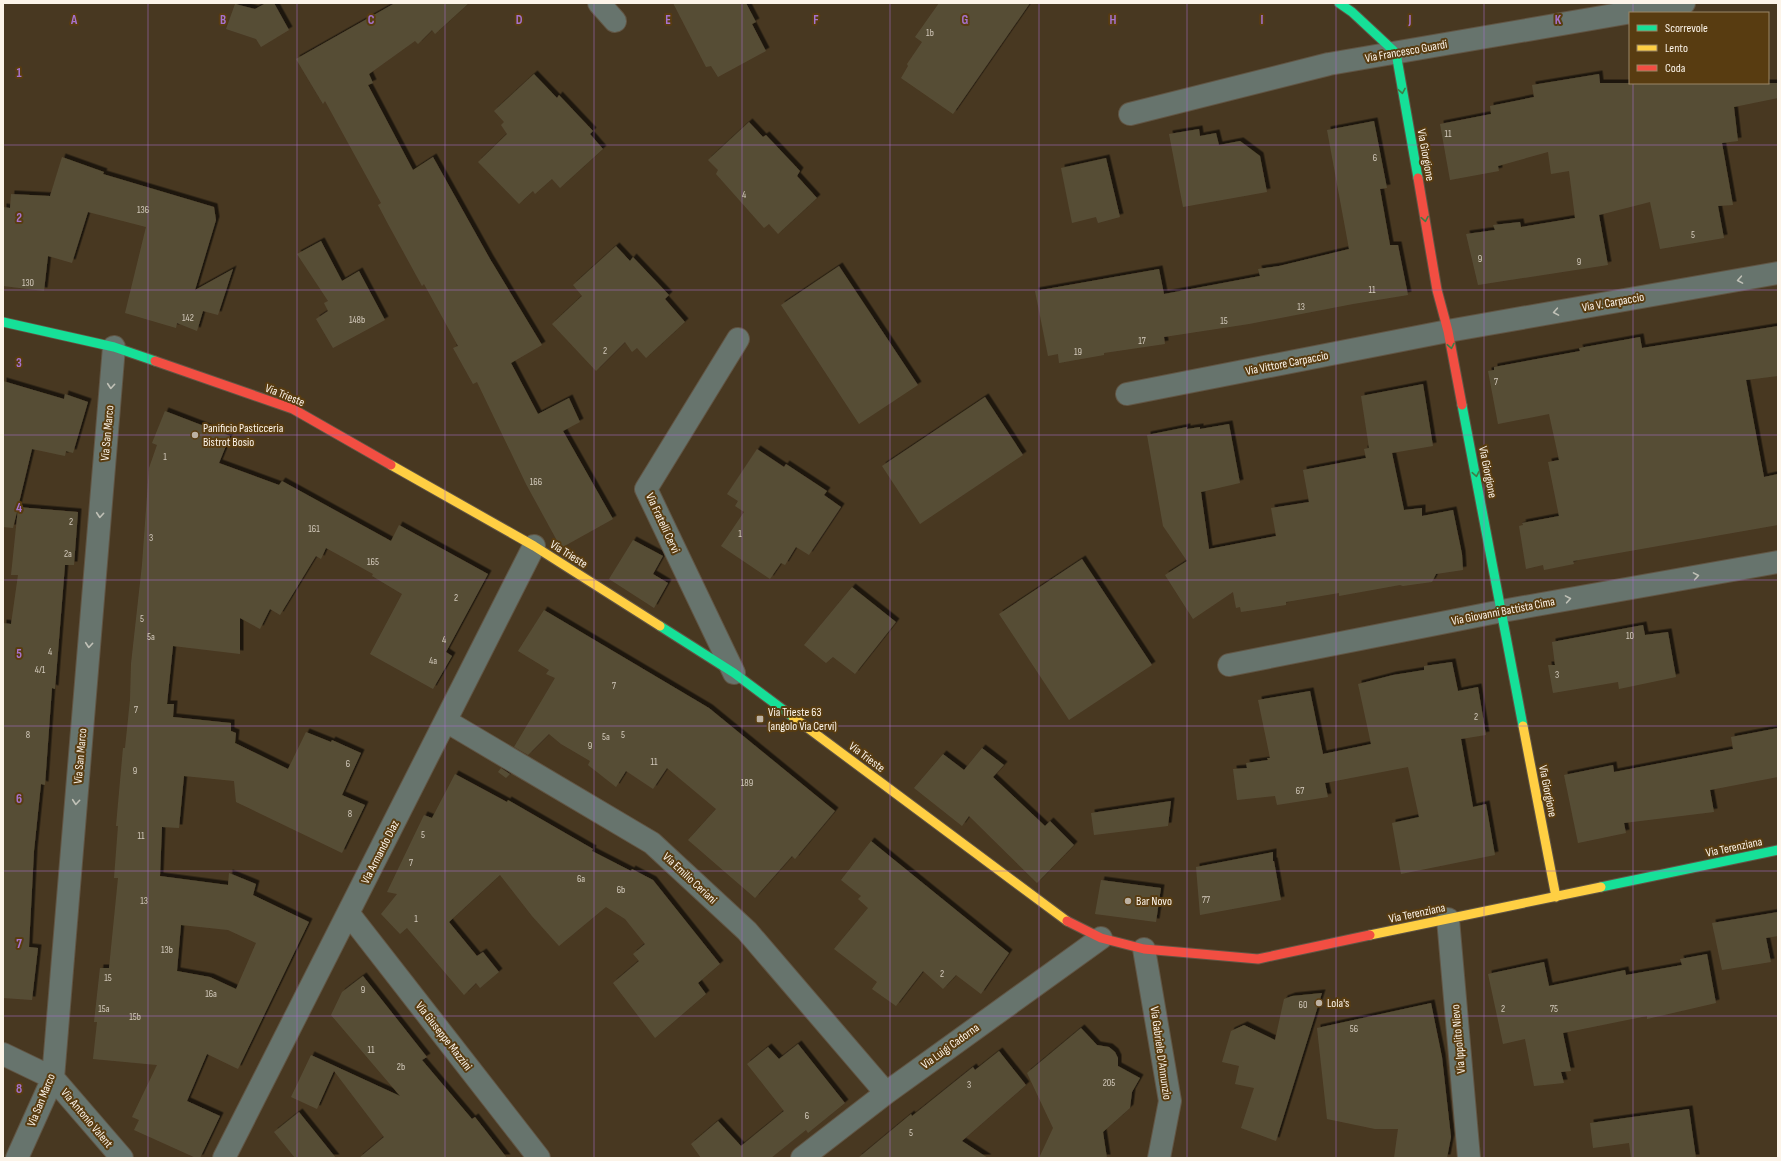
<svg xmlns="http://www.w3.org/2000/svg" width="1781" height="1161" font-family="'Sofia Sans Condensed',sans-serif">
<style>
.building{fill:#574d36;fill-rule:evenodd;filter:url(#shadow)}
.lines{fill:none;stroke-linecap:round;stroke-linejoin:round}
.street-casing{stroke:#615544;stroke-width:24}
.fast-casing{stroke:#615544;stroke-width:11}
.slow-casing{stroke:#615544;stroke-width:11}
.jam-casing{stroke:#615544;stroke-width:11}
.street{stroke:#67746d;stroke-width:22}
.fast{stroke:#16e098;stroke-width:9}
.slow{stroke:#ffcf43;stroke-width:9}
.jam{stroke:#f24e42;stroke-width:9}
.oneway{stroke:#3e7e47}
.oneway2{stroke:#c0c1b7}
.grid{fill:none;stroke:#a872ce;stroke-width:1;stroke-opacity:0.55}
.poi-dot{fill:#bdb2a3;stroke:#583c11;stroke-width:1.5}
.labels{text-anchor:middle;stroke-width:4;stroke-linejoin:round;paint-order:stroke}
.number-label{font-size:10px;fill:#d3cabc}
.street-label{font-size:12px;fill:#fcf4e9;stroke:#583c11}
.poi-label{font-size:12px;fill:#fcf4e9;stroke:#583c11;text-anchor:start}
.grid-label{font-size:13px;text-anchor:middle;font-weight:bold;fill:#a872ce;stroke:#583c11;stroke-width:4;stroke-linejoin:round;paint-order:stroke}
</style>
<defs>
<filter id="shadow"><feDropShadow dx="3.5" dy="-3.5" stdDeviation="0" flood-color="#0009"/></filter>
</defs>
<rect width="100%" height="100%" fill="#483821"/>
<path class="building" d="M266,3H274L289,30L261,47L256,39L226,29L235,4L255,9Z
M395,3H469L435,34L432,30L418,44L415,41L369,74L373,83L368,85L413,170L433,157L490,259L542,345L511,363L538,414L569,398L580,422L563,431L613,519L561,548L526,484L477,382L473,384L453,348L458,346L424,284L422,286L388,224L378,205L381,203L325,101L323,104L296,59Z
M673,3H746L756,22L752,24L766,51L718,77L711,66L706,67Z
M939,3H1030L953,114L901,78L908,66L907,64L922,42L915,37Z
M534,74L557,98L559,95L593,131L590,134L603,149L560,188L552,179L535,194L533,191L519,204L478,162L507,134L501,125L504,122L494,111Z
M1599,74L1600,83H1778V98L1734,107L1738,141L1722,143L1733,205L1718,206L1724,238L1660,249L1650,202L1599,215L1608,265L1478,285L1466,234L1495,230L1493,225L1520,222L1521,227L1575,218L1569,171L1551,174L1548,152L1498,166L1499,171L1450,180L1440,124L1491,114L1490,106L1534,97L1532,85Z
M1374,121L1387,188L1380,189L1390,245H1398L1408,295L1353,304L1249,324L1164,337L1165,344L1104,353V355L1059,363L1058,354L1048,356L1035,291L1159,269L1164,294L1260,276L1258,269L1279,266L1349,249L1327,130Z
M749,122L763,137L766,135L800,171L797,176L817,198L778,234L769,224L764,228L716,174L718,170L708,160Z
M1199,129L1200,136L1216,133L1219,145L1240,141L1260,156L1267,192L1183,207L1169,134Z
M62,157L104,172L103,174L214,207L216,220L195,290L233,269L218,315L203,311L197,331L177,323L176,328L125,313L146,227L88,212L72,263L48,256L44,291L3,286V207L10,208L11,194L50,196Z
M1106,158L1120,217L1098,223L1096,217L1072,223L1061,168Z
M321,241L342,281L359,271L385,320L333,348L316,319L328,311L324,303L328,301L297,254Z
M616,246L630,261L633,257L669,295L665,299L685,322L646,358L637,348L632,352L625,342L596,371L552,324L582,296L573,285Z
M839,266L918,385L859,424L781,305Z
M1778,326V376L1746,380L1764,477L1778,474V525L1573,561L1574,564L1544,570L1543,565L1526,569L1519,526L1523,525L1522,523L1559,516L1548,462L1559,460L1549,414L1498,424L1488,371L1494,370V367L1580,351L1579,348L1640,337L1642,348Z
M3,381L64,399L65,394L88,402L73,453L66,451L65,456L32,449L18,507L78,512L74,565H65L55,689L52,688L45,785L41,784L34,851L29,947L38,948L32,1000L3,998V623L11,624L18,575H11L18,508L13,528L3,527Z
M1423,384L1433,446L1392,453L1404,510L1422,508V516L1453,510L1462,554L1463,570L1436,574L1432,582L1403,586L1400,585L1339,596V593L1286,602V605L1241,612L1240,607L1236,608L1233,592L1193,619L1165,575L1187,561L1163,526L1147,435L1187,427V429L1200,427V429L1229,424L1240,483L1201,492L1209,549L1276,536L1271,508L1309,502L1303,470L1366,458L1364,449L1369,448L1361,396Z
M985,397L1023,455L920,524L882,466Z
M165,411L230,436L219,463L279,485L282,481L391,541L399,525L488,574L446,652L452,656L433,689L370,654L402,594L372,576L373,574L326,548L321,559L316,556L280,615L270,609L260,629L240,618V654L173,646L167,704H174L173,717L231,723V731L236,733L235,743L288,769L306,732L331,742L332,740L361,753L342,795L365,805L342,853L236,802L234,781L184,776L179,828L162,827L160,876L228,885L229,873L256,884L253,895L309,922L238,1069L207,1054L187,1101L220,1116L200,1158H196L134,1130L139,1120L132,1117L157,1065L93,1059L97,1022H94L100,968H109L118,878H114L118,826H116L123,748H125L130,700L131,664L142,565L149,468L157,445L152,443ZM181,925L228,930L256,943L236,989L210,977L177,971Z
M757,449L784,467L786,464L827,491L824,495L841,507L809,555L796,547L785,565L781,563L770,579L721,546L744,512L735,506L738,501L727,494Z
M633,540L663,556L653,574L668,583L654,608L609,579Z
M1082,559L1152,665L1069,720L999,614Z
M852,587L896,622L855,674L833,657L826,663L804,645Z
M544,610L709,708L835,811L795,859L792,856L755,898L688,840L716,809L667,768L653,789L626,771L616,787L588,765L590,761L561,744L549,734L528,755L514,747L555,678L546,674L549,670L518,651Z
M1643,625L1645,635L1668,632L1676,677L1619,689L1618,682L1553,693L1548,665H1555L1552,642Z
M1452,662L1458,691L1478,687L1486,735L1461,739L1473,807L1486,804L1495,855L1401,874L1392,823L1419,817L1408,767L1325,783L1328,797L1277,805L1275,796L1237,800L1233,769L1247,768L1246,763L1268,760L1267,758H1270L1258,700L1310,691L1323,754L1371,744L1358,684L1393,675L1424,670V666Z
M1778,728V777L1710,790L1714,812L1624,823L1626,833L1578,843L1564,775L1613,765L1614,772L1733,749L1731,737Z
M982,748L1004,765L993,777L1045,826L1050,821L1074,845L1037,883L969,816L962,826L914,788L943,754L964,770Z
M501,768L510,774L506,778L498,772Z
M455,774L507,802L508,800L593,849L592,851L631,871L632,869L653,880L720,964L698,983L706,994L655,1038L613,983L639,961L633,954L645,944L625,919L606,907L559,946L532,916L500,875L449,922L477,956L483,952L499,972L480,988L476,983L464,995L407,928L400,934L381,914L397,894L387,892L424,815L432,818Z
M1171,801L1168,826L1094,835L1091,813Z
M871,841L1009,953L981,994L956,975L943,989L923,971L896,1006L872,989L877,982L834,949L868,908L858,899L861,896L841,880Z
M1273,852V861H1274L1281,900L1200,915L1196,867Z
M1101,880L1161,888L1156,922L1095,914Z
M1778,912V936L1766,938L1771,962L1722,970L1712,923Z
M1707,954L1716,1003L1647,1019V1016L1563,1033L1571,1071L1561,1072L1564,1083L1534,1086L1525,1039L1503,1044L1488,974L1544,962L1549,986L1625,970L1626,975L1682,965L1680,959Z
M363,976L427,1057L422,1060L472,1119L475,1117L507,1158H359L384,1137L334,1071L317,1109L291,1097L311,1055L400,1096L331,1015L342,992Z
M1322,993L1276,1141L1241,1128L1254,1088L1235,1084L1239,1066L1222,1062L1231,1031L1244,1025L1275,1040L1284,999L1292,996Z
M1431,1003L1442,1057L1451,1137L1447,1158H1394L1398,1129H1375L1327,1119L1317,1028Z
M1081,1028L1097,1045L1109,1047L1115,1052L1118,1058V1066L1140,1078L1132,1092L1130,1108L1103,1132L1107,1158H1039L1053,1128L1027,1073Z
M798,1044L845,1103L808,1133L806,1130L771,1158H701L691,1144L718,1121L741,1146L784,1111L747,1064L768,1047L779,1059Z
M999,1051L1026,1085L962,1141L988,1158H858L911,1114L912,1116L973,1067L975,1070Z
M1689,1109L1696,1158H1631L1629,1143L1593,1148L1590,1123Z
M299,1112L336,1158H295L274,1132Z"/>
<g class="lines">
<g class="street-casing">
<path id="street" d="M599,3L615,21
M1130,114L1329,64L1684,3
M1127,394L1448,331L1778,273
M1229,665L1502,611L1778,562
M734,673L646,489L738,339
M446,721L652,843L747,931L886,1093
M349,914L539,1158
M1448,919L1469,1158
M1144,949L1170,1101L1159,1158
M3,1054L53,1078L122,1158
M17,1158L53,1078L114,347
M224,1158L534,546
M802,1158L886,1093L1101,938"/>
</g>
<g class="fast-casing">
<path id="fast" d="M1339,3L1352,12L1396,53L1418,178
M3,322L114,347L155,361
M1462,405L1523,726
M660,626L734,673L793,717
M1601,887L1778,850"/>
</g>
<g class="slow-casing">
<path id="slow" d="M391,465L534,546L660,626
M793,717L1067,921
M1523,726L1556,897
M1370,935L1601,887"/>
</g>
<g class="jam-casing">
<path id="jam" d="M1418,178L1437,290L1448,331L1462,405
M155,361L293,409L391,465
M1067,921L1101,938L1144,949L1258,959L1370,935"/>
</g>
<use href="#street" class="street"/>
<use href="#fast" class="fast"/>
<use href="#slow" class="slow"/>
<use href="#jam" class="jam"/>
</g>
<defs><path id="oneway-chevron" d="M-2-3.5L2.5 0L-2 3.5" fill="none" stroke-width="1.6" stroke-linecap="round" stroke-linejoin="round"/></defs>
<g class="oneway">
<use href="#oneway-chevron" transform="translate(1402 91) rotate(80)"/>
<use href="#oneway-chevron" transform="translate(1425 219) rotate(80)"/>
<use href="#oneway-chevron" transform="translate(1451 346) rotate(79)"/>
<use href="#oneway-chevron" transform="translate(1476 474) rotate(79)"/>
</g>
<g class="oneway2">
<use href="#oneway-chevron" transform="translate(1740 280) rotate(170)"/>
<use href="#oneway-chevron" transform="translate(1556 312) rotate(170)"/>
<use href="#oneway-chevron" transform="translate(111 386) rotate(95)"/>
<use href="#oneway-chevron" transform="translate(100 515) rotate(95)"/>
<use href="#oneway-chevron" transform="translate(1696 576) rotate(-10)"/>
<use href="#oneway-chevron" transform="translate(1568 599) rotate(-10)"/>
<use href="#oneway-chevron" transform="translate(89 645) rotate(95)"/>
<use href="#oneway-chevron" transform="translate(76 802) rotate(95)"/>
</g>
<path class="grid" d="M148,3V1158M297,3V1158M445,3V1158M594,3V1158M742,3V1158M890,3V1158M1039,3V1158M1187,3V1158M1336,3V1158M1484,3V1158M1633,3V13M1633,83V1158M3,145H1778M3,290H1778M3,435H1778M3,580H1778M3,726H1778M3,871H1778M3,1016H1778"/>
<g class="poi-dot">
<circle cx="195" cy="435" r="4"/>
<rect x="756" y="715" width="8" height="8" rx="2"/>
<circle cx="1128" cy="901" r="4"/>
<circle cx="1319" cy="1003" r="4"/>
</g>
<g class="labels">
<g class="number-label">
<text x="930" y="36">1b</text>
<text x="1448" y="137">11</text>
<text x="1375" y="161">6</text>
<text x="744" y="198">4</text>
<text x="143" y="213">136</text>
<text x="1693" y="238">5</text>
<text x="1480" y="262">9</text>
<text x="1579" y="265">9</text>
<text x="28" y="286">130</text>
<text x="1372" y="293">11</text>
<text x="1301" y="310">13</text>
<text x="188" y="321">142</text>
<text x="357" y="323">148b</text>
<text x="1224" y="324">15</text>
<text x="1142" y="344">17</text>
<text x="605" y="354">2</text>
<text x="1078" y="355">19</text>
<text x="1496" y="385">7</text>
<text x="165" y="460">1</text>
<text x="536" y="485">166</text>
<text x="71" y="525">2</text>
<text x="314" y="532">161</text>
<text x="740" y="537">1</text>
<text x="151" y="541">3</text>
<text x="68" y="557">2a</text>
<text x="373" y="565">165</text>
<text x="456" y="601">2</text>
<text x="142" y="622">5</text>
<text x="1630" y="639">10</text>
<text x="151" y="640">5a</text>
<text x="444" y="643">4</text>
<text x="50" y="655">4</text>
<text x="433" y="664">4a</text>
<text x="40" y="673">4/1</text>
<text x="1557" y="678">3</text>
<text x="614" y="689">7</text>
<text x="136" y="713">7</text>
<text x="1476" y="720">2</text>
<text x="28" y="738">8</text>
<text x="623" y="738">5</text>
<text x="606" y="740">5a</text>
<text x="590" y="749">9</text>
<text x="654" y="765">11</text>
<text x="348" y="767">6</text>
<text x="135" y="774">9</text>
<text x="747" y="786">189</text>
<text x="1300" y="794">67</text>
<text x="350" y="817">8</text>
<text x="423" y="838">5</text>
<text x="141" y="839">11</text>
<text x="411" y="866">7</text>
<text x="581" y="882">6a</text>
<text x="621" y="893">6b</text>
<text x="1206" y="903">77</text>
<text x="144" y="904">13</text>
<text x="416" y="922">1</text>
<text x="167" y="953">13b</text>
<text x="942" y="977">2</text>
<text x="108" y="981">15</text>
<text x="363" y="993">9</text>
<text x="211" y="997">16a</text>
<text x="1303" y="1008">60</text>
<text x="104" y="1012">15a</text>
<text x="1503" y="1012">2</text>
<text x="1554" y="1012">75</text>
<text x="135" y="1020">15b</text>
<text x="1354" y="1032">56</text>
<text x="371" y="1053">11</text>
<text x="401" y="1070">2b</text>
<text x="1109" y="1086">205</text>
<text x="969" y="1088">3</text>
<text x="807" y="1119">6</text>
<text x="911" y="1136">5</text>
</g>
<g class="street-label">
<text transform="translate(1406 51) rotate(-10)" y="4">Via Francesco Guardi</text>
<text transform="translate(1426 155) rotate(80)" y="4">Via Giorgione</text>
<text transform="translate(1613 302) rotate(-10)" y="4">Via V. Carpaccio</text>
<text transform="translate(1287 363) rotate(-11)" y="4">Via Vittore Carpaccio</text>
<text transform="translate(285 395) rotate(22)" y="4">Via Trieste</text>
<text transform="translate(107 433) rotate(-85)" y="4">Via San Marco</text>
<text transform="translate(1488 472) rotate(79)" y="4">Via Giorgione</text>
<text transform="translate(663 523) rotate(65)" y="4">Via Fratelli Cervi</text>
<text transform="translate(569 554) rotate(32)" y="4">Via Trieste</text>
<text transform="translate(1503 611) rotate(-11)" y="4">Via Giovanni Battista Cima</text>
<text transform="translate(80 756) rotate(-85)" y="4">Via San Marco</text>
<text transform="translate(867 757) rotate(37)" y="4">Via Trieste</text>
<text transform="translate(1548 791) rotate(79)" y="4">Via Giorgione</text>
<text transform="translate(1734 847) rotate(-12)" y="4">Via Terenziana</text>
<text transform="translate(380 852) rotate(-63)" y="4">Via Armando Diaz</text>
<text transform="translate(690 878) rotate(43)" y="4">Via Emilio Ceriani</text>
<text transform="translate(1417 913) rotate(-12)" y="4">Via Terenziana</text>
<text transform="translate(444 1036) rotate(52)" y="4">Via Giuseppe Mazzini</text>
<text transform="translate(1458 1039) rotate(-95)" y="4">Via Ippolito Nievo</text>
<text transform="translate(950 1046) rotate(-36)" y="4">Via Luigi Cadorna</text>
<text transform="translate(1161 1053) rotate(82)" y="4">Via Gabriele D'Annunzio</text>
<text transform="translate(41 1100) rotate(-68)" y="4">Via San Marco</text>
<text transform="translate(87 1118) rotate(50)" y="4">Via Antonio Valent</text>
</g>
<g class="poi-label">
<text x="203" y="432">Panificio Pasticceria<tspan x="203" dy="14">Bistrot Bosio</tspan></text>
<text x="768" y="716">Via Trieste 63<tspan x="768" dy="14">(angolo Via Cervi)</tspan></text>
<text x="1136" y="905">Bar Novo</text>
<text x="1327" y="1007">Lola's</text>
</g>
</g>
<g class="grid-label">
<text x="74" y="24">A</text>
<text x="223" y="24">B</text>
<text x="371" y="24">C</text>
<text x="519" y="24">D</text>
<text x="668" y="24">E</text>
<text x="816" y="24">F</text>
<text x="965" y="24">G</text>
<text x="1113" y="24">H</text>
<text x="1262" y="24">I</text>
<text x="1410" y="24">J</text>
<text x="1558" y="24">K</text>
<text x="19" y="77">1</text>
<text x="19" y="222">2</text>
<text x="19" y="367">3</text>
<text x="19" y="512">4</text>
<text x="19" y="658">5</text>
<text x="19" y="803">6</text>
<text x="19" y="948">7</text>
<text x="19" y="1093">8</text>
</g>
<rect width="1781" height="1161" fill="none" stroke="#fcf4e9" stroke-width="8"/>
<rect x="1629" y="12" width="140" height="72" fill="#583c11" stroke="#9a8667"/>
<rect x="1637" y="25" width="20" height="6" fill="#16e098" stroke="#9a8667"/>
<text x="1665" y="32" font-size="12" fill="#fcf4e9">Scorrevole</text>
<rect x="1637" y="45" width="20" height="6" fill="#ffcf43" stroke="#9a8667"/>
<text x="1665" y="52" font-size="12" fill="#fcf4e9">Lento</text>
<rect x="1637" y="65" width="20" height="6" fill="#f24e42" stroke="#9a8667"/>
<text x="1665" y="72" font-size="12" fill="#fcf4e9">Coda</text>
</svg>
